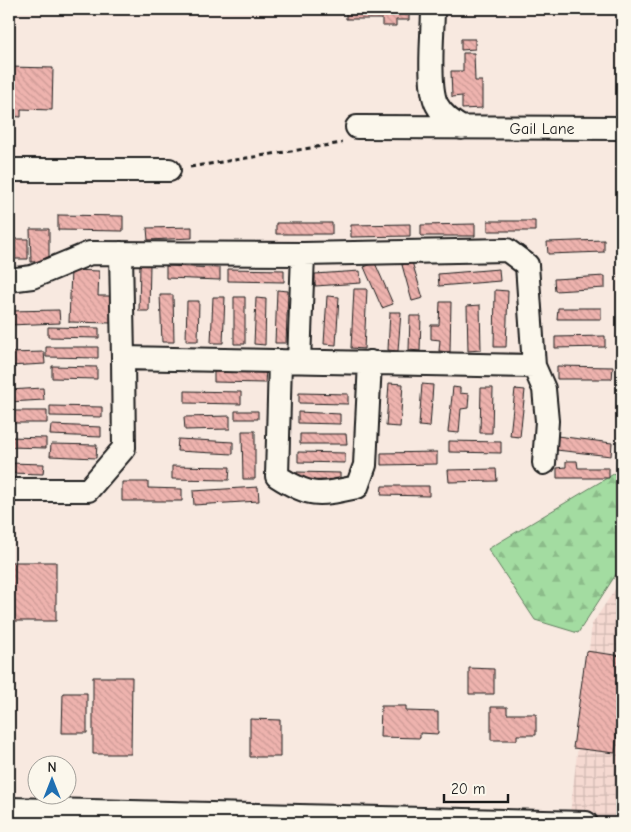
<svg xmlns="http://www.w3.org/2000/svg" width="631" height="832" font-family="'Comic Neue',sans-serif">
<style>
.industrial{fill:url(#industrial-grid)}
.forest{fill:url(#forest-firs);stroke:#607c5e}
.building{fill:url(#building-back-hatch);stroke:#1c1c1c}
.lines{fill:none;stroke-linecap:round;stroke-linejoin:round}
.minor-casing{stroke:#1c1c1c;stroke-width:26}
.path{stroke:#1c1c1c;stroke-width:3;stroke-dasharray:5 4;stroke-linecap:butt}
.minor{stroke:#fbf7ec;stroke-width:22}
.labels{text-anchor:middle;stroke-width:5;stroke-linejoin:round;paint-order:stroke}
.street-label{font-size:16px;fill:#1c1c1c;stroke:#fbf7ec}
</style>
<defs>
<pattern id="industrial-grid" width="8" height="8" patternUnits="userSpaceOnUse" patternTransform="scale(1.25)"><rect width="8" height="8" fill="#f5d9d1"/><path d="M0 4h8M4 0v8" fill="none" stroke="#d1bab3"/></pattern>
<pattern id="forest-firs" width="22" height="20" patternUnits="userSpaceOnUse" patternTransform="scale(1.25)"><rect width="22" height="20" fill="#a3dca1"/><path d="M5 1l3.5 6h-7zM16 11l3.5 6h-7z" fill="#8cbc8a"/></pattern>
<pattern id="building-back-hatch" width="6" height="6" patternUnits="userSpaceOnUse" patternTransform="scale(1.25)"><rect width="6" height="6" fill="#eeb3ae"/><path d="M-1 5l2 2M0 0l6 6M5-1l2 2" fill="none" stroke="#cc9995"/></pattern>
</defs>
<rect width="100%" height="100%" fill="#f8e9e0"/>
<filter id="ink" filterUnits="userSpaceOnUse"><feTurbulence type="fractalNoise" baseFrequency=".02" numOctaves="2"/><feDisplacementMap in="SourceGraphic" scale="10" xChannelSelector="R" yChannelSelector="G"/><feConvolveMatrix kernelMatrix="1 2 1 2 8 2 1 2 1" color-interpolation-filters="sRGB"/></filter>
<g filter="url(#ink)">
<path class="industrial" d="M622,579V823H569L592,624Z"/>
<path class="forest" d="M622,469V565L578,633L535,620L488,549Z"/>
<path class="building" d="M346,9H409V20H396V26H382V19H346Z
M461,39H475V49L461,50Z
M463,53H474L475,81H482V108L462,109V96L452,97L451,71H463Z
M9,67L53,68L52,110L21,109V117L9,116Z
M58,215L123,216V231L58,230Z
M488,221H535V231H488Z
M276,223H332V234H276Z
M410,224V236L351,237V225Z
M475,224V236H421V225Z
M192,227V238L148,240L147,228Z
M30,229H49V261L31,262Z
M15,239H28V259H15Z
M604,240V252L548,254L547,242Z
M412,262L423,298L412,301L402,265Z
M375,263L393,304L382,308L364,267Z
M140,264H150L149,311H139Z
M166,266L220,268V280L166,278Z
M228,269L284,270V282L228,281Z
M499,269L500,281L439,286L438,274Z
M71,270L99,271L98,296H113L112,323L69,322Z
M360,271L361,283L315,286V274Z
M605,276V288L555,291L554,279Z
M354,289H367L364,349L351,348Z
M277,290L288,291L286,343H275Z
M495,290L508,291L506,347H494Z
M160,295H173L174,342H162Z
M327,296L339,297L336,345L324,344Z
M213,297H225L223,343H211Z
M234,297H245V344H234Z
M256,298L266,299L265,345L254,344Z
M187,301H199L198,341H186Z
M440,302H451L450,352L439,351L440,340L431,339V325H439Z
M480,305L481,350L468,351L467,306Z
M558,308H601V319H557Z
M59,310L60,323L9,325V311Z
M390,312H401L398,351L388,350Z
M410,316H421L420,351L409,350Z
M48,327L99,328V338L48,337Z
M605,336V347L555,348V337Z
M46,347H98V358L46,357Z
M44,352L45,364L9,366V353Z
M52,366L97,367V379L52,378Z
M557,366L613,367L612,379H557Z
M214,369L266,370L265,383L214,382Z
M389,383L403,384L400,427L386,426Z
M422,384L433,385L430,427L419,426Z
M453,387L460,388V393L469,394L468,408L461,409L459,433L448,432Z
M43,388L44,400L9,402V390Z
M481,388H493L492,433H480Z
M515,389L525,390L520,437L510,436Z
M185,391L241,392V404L185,403Z
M299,393L348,394V404L299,403Z
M50,406L102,407V417L50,416Z
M9,411H47V423H9Z
M235,411H258V419H235Z
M298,412L340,414V424L298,423Z
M230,416V429L185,430L184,417Z
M51,425L101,427V437L50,435Z
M242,431H255V479H243Z
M300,434H346L347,444H300Z
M557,436L612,443L611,456L556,450Z
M9,437L46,438V448L9,447Z
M178,439L233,442V454L177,451Z
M449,441L501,442V453L449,452Z
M51,444L97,445L96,458L50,456Z
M298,452L345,453V463L298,462Z
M437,452V464L381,465V453Z
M566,461H577L578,468H609V478H557V468L566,467Z
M9,463L44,464L43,474L9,473Z
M172,466L230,467L229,480L172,479Z
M496,469L497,481L449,482L448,470Z
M297,472L340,473V483L297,481Z
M122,482H148V488L182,489V501H122Z
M382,486H429V496L381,495Z
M258,487L259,501L194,505L193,491Z
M9,562H56V621H9Z
M586,651L622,656V700L615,753L573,748Z
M469,668L494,669V694H469Z
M93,677H132L131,754H93Z
M63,693H87V733H62Z
M381,706H406V711L438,712V734L420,733V738L380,737Z
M491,707H507V714H536V735H517V740H491Z
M250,719L280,720V757H250Z"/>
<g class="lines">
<g class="minor-casing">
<path id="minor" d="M433,9C433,31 427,87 437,105C443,116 452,122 462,128
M357,127L622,128
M9,170H169
M121,253L123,358
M9,280L32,277L90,253L303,254L507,250L527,265L534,366L544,389L547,421L544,463
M280,361L277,476C311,498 319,495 357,487L365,465L370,362
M299,361L303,254
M9,490H88L124,448L123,358L534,366
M9,809L586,823"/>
</g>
<path class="path" d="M190,167L342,143"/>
<use href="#minor" class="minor"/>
</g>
</g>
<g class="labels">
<g class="street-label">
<text x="542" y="134">Gail Lane</text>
</g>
</g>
<rect width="631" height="832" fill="none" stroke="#fbf7ec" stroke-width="30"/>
<rect x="15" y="15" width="601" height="802" fill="none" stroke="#1c1c1c" stroke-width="2" filter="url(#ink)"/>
<g transform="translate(52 780)"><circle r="24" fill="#fbf7ec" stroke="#a29f99"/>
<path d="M0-4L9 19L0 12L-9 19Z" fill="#1f6fb2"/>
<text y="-8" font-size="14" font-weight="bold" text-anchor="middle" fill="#1c1c1c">N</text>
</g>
<path d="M444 794v8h64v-8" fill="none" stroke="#1c1c1c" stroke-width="2.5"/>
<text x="451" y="794" font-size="15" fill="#1c1c1c" stroke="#fbf7ec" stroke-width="4" paint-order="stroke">20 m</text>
</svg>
